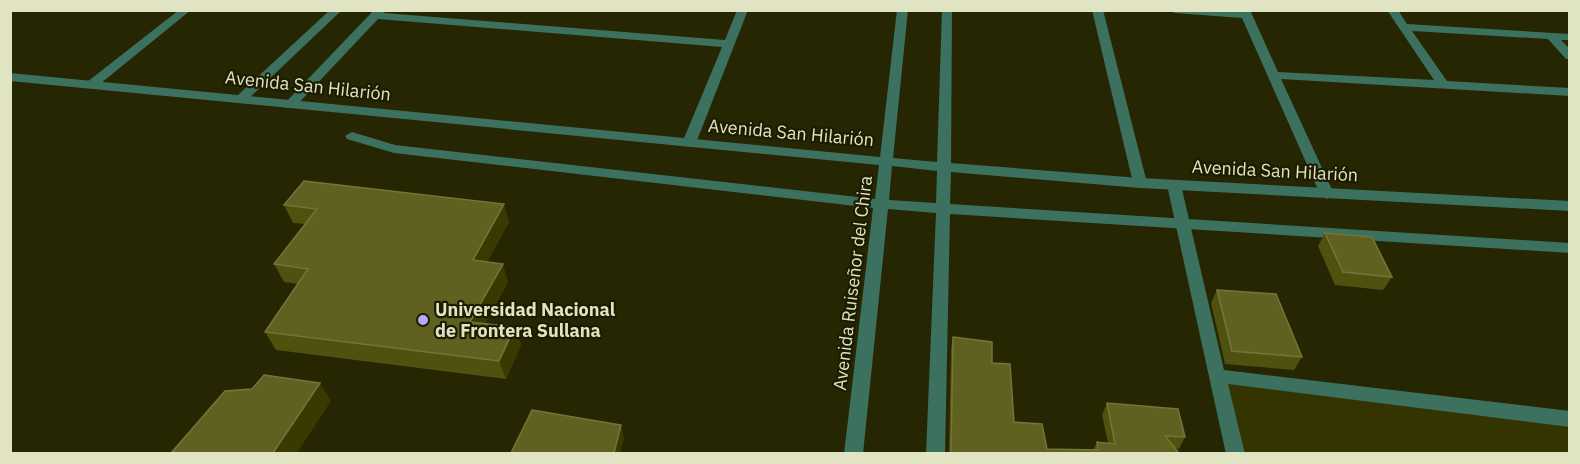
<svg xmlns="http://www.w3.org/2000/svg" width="1580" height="464" font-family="'IBM Plex Sans',sans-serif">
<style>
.green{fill:#343400}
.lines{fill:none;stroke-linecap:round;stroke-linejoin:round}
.minor{fill:#3c705f;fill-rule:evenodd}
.tertiary{fill:#3c705f;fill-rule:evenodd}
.wall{fill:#50510e}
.shaded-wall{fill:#393901}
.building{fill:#606121;stroke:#74753a;stroke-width:1.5}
.poi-dot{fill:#b7abf8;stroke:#1c1c00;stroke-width:2}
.labels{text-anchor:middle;stroke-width:4.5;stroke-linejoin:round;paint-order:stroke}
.street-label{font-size:18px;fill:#e1e4c2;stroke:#1c1c00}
.poi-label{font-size:18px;font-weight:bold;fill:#e1e4c2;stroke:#1c1c00;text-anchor:start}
</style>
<rect width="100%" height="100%" fill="#262602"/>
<path class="green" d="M1217,376L1569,419V453H1236Z"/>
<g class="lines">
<path class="minor" d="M179,10H191L95,88H87L85,85L87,82Z
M330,10H342L246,101H238L236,98L238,95Z
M374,10H386L384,13L725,40L737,10H748L696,143L689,147L682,143L722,47L378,19L294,108H286L284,105L286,102Z
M1092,10H1103L1147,183L1145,186L1140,188L1133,183Z
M1170,10H1250L1278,72L1434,80L1387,10H1398L1407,24L1570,34V40H1561L1570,49V59H1566L1548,39L1412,31L1447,81L1570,88V96L1281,79L1334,194L1327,199L1320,194L1242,18L1175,13Z
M1174,180L1181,185L1224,370L1570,411V427L1228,384L1245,454H1226L1167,185Z"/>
<path class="tertiary" d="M897,10H908L893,158L937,162L942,10H952L951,163L1140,178L1570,201V211L1140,188L951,172L950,204L1570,243V253L950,214L945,454H926L936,213L888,209L863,454H844L873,208L394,153L347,139L345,136L352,132L395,145L875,199L879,165L10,81V73L880,157ZM892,166L937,171L936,203L889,200Z"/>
</g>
<path class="wall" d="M284,205L509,222L487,262L508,282L485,324L515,327L521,345L506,379L276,350L265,332L298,284L284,282L274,264L305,224L293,223Z
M1325,233L1392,277L1383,290L1335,285L1318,246Z
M1217,290L1302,357L1294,370L1225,364L1211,303Z
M953,337L992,363L1014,422L1047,449L1093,450L1097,442L1108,443L1102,415L1107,403L1185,437L1179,449L1175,448L1179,453H949L951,349Z"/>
<path class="shaded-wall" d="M504,204L509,222L479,278L473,260Z
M503,264L508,282L476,340L470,322Z
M515,327L521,345L506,379L499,361Z
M320,383L331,401L297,453H273Z
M621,425L624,438L620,453H614Z"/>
<path class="building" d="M304,181L504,204L473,260L503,264L470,322L515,327L499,361L265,332L308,269L274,264L317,209L284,205Z
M1325,233L1372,237L1392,277L1343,272Z
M1217,290L1276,294L1302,357L1232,351Z
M953,337L992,342V363L1010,364L1014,422L1042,424L1047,449L1098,450L1097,442L1115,444L1107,403L1178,409L1185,437L1165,436L1179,453H951Z
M264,375L320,383L273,453H182L172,452L225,391L252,389Z
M532,410L621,425L614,453H511Z"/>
<circle class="poi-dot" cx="423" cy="320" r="6"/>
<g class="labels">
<g class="street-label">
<text transform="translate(308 86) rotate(6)" y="6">Avenida San Hilarión</text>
<text transform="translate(791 133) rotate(5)" y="6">Avenida San Hilarión</text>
<text transform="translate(1275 171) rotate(3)" y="6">Avenida San Hilarión</text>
<text transform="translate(853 283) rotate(-83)" y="6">Avenida Ruiseñor del Chira</text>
</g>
<g class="poi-label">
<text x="435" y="316">Universidad Nacional<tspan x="435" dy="21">de Frontera Sullana</tspan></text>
</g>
</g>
<rect width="1580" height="464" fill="none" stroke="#e1e4c2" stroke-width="24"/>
</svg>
